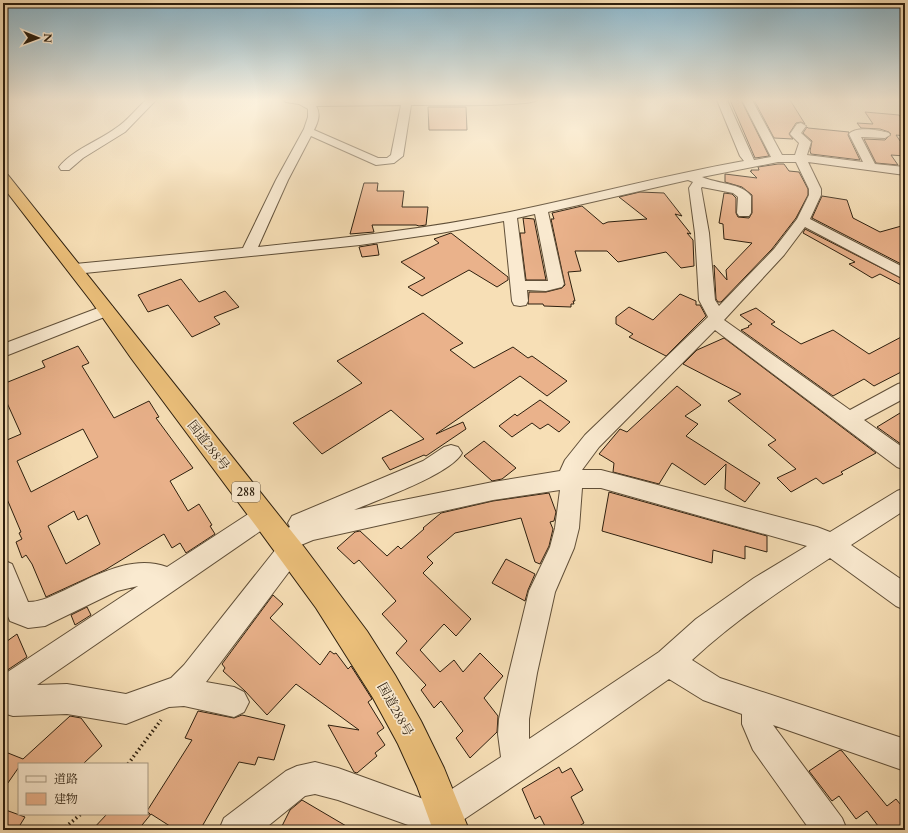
<svg xmlns="http://www.w3.org/2000/svg" width="908" height="833" font-family="Cardo,'Noto Serif JP',serif">
<style>
.building{fill:#eab28b;stroke:#2d1f0e;fill-rule:evenodd}
.lines{fill:none;stroke-linecap:round;stroke-linejoin:round}
.minor-casing{stroke:#604f38;stroke-width:2}
.highway-casing{stroke:#2d1f0e;stroke-width:2}
.path{stroke:#2d1f0e;stroke-width:3.5;stroke-dasharray:1.5 3;stroke-linecap:butt}
.minor{fill:#faead0;fill-rule:evenodd}
.highway{fill:#ecc07b;fill-rule:evenodd}
.labels{text-anchor:middle;stroke-width:3.5;stroke-linejoin:round;paint-order:stroke}
.shield{fill:#faead0;stroke:#6a5c48;stroke-width:1}
.shield-label{font-size:12px;font-weight:bold;fill:#2d1f0e}
.street-label{font-size:13px;fill:#2d1f0e;stroke:#faead0}
</style>
<rect width="100%" height="100%" fill="#f7dfb6"/>
<filter id="stains"><feTurbulence type="fractalNoise" baseFrequency=".005" numOctaves="4"/><feColorMatrix values="0 0 0 0 .2 0 0 0 0 .09 0 0 0 0 .02 0 0 0 .5 -.17"/></filter>
<radialGradient id="worn" r=".72"><stop offset=".6" stop-color="#630" stop-opacity="0"/><stop offset="1" stop-color="#630" stop-opacity=".3"/></radialGradient>
<path class="building" d="M730,100H741L769,156L755,158Z
M754,100H790L805,124L801,122L796,123L789,134L793,139L774,138Z
M428,107H466L467,130H429Z
M865,112L899,115L905,123V136L896,135L905,148V156L891,155L898,165L876,163L864,139L885,140L891,134L889,132L880,129L861,128L857,123L873,124Z
M807,127L808,128L849,132L848,135L860,160L811,154L810,151L812,141L803,133Z
M778,164H784L789,171L799,172L808,189V195L796,218L772,249L721,302H718L716,299L714,265L727,280L726,270L752,243L724,239L723,224L719,223L724,193L732,194L736,198V213L738,217L749,218L752,213V195L742,187L725,182V174L757,178L750,171H752L751,170H759L758,167Z
M364,183H378L377,191H404L402,207H428L426,225L419,226L416,225H372L374,232L350,234Z
M640,192L664,193L682,216L675,214L691,234L687,233L693,240L694,266L681,268L666,252L618,262L607,251H575L581,271L568,272L575,301H573L574,304H571V307L544,306L543,304H528L529,292H546L562,288L565,285L551,219H554L552,213L582,206L603,224L608,222L647,219L619,197Z
M822,196L847,200L853,218L880,232L905,225V266L812,218Z
M523,218L534,219L546,280H526L520,233H525Z
M805,229L905,280V287L880,274L872,278L849,264L855,262L803,233Z
M451,233L508,277V280L497,287L469,270L422,296L408,287L425,278L401,262L439,243L434,239Z
M377,244L379,255L362,257L359,247Z
M181,279L199,302L225,291L239,307L214,317L220,324L192,337L168,305L148,312L138,295Z
M680,294L696,301V305H700L706,316L666,356L629,337L633,334L616,324V317L629,307L653,320Z
M756,308L775,322L771,324L801,344L833,330L869,354L905,335V370L874,386L864,379L833,396L741,330L749,327L748,326L752,324L740,315Z
M423,313L463,343L450,350L474,368L513,347L528,358L532,356L567,381L547,396L520,376L436,434L463,422L466,429L426,456L424,455L390,470L382,458L424,439L391,410L322,454L293,423L362,383L337,361Z
M724,338L876,453L841,472L843,474L823,484L816,478L791,492L777,478L796,469L768,445L776,440L728,401L741,394L683,364L697,350Z
M78,346L89,363L82,366L114,418L149,401L159,417L156,418L193,468L170,481L188,511L199,504L212,525L210,526L215,534L186,553L180,543L172,548L164,534L105,570L46,597L32,564L26,555L22,558L16,542L22,539L19,533L21,532L7,499L3,501V431L7,440L21,434L3,394V384L45,367L42,361ZM83,429L98,457L31,492L17,461ZM74,511L78,520L87,515L100,544L66,564L48,526Z
M677,386L701,405L685,416L698,424L686,436L760,483L745,502L725,489L726,464L705,485L672,463L659,484L613,472L614,463L599,454L620,429L627,432Z
M540,400L570,422L559,432L548,424L540,429L532,423L512,437L499,426L515,414L517,416Z
M905,410V447L877,427Z
M484,441L516,468L502,479L492,481L464,456Z
M609,492L767,536V552L745,546V559L713,550L712,563L602,531Z
M549,493L556,512L554,521L550,522L553,529L549,546L540,564L535,562L521,518L455,533L427,557L433,563L423,573L471,619L456,636L444,624L420,650L440,672L454,660L463,672L480,653L503,676L484,698L498,716L497,732L470,758L456,738L463,731L441,701L434,708L421,690L426,685L396,653L407,641L382,614L396,601L359,560L354,564L337,548L355,532L360,531L387,556L398,546L401,549L424,529L423,528L441,513L493,501Z
M506,559L535,574L528,590L525,601L492,583Z
M273,595L283,604L270,618L320,665L330,651L334,654L336,653L348,669L351,666L372,699L368,702L384,728L377,733L385,745L375,753L377,756L357,773L354,772L328,725L359,730L296,684L267,715L245,691L223,671L225,668L222,664Z
M87,607L91,615L75,625L71,615Z
M17,634L27,657L3,673V644Z
M198,711L234,718L242,715L285,725L274,760L258,757L255,765L239,762L200,830H176L151,814L138,830H92L107,814H150L147,811L192,740L185,738Z
M70,716L81,718L102,746L83,764H19V767L3,790V751L23,759Z
M840,750L842,751L887,806L896,799L905,810V830H881L867,811L856,819L839,796L832,801L809,771Z
M559,767L562,773L571,768L583,790L571,797L584,823L573,830H547L540,816L535,819L522,789Z
M302,800L353,830H280L290,810Z
M3,809L25,817L17,830H3Z"/>
<g class="lines">
<g class="minor-casing">
<path id="minor" d="M146,100H156L125,132L83,158L69,170H61L59,167C71,151 100,140 116,128C127,121 136,109 146,100Z
M284,100H537C530,107 428,105 411,105L403,156L394,163L376,165L311,136L288,180L258,247C343,238 427,229 510,212C588,196 665,175 744,161L740,156L717,100H727L754,160L771,157L742,100H752L782,155H795L799,143L790,134L797,124L801,123L806,126L801,133L811,142L807,155L863,162L849,134C856,126 879,130 889,133L890,135L885,138L861,137L875,164L905,167V175L808,162L821,189V195L810,219L905,268V279L900,277L805,227L784,255L724,320L850,410L898,384L905,382V398L864,420L905,449V470L897,467L715,330L599,447L582,470H601L817,527L830,532L897,491L905,488V510L851,545L905,582V610L896,606L830,558C782,589 734,621 692,660L720,678L905,739V771L773,725L842,818L847,830H810L753,750L742,724V714L703,700L669,679L575,745L457,824L450,830H409L411,826L408,825L338,800L315,794L305,796L263,830H219L224,818L286,771L297,766L315,762L338,768L432,802L501,757L498,734L499,719L509,673L529,591L550,547L555,528L560,490L493,500L313,540L301,545L303,549L300,557L206,682L234,687L244,692L249,702L244,712L234,717L184,706L169,707L126,724L67,714L13,716L3,713V675L138,586L117,591L45,626L28,628L10,621L3,605V560L12,564L28,602C42,602 53,595 65,590C96,575 133,554 167,567L256,509L264,506L272,509L276,516L272,523L37,685L67,684L126,694L171,678L184,665L276,549L273,541L276,533L290,527L288,523L292,516L423,461L444,447L451,445L458,447L462,453C451,474 378,500 354,510L493,482L560,471L565,460L585,435L708,317L699,300L695,233L689,188L693,182L688,180L548,212L564,284L562,287L546,291L527,290L528,301L526,305L520,306L514,305L512,301L504,221L441,233L360,245L75,274L70,272L67,269L70,266L75,264L243,248L276,180L304,129L308,117V109L299,104L286,102ZM401,105L391,155L387,158H378L314,130C318,122 321,114 316,106ZM778,162H796L809,189V195L797,219L774,249L719,306L715,300L709,233L701,188L702,187L733,193L738,197L737,213L739,216H749L751,213V196C742,183 717,184 702,177ZM535,214L548,281H525L517,218ZM582,488H601L807,546L754,578L696,619L659,652L529,739V719L537,673L555,592L574,548L579,528Z
M106,305L112,306L114,310L112,314L3,357V344Z"/>
</g>
<g class="highway-casing">
<path id="highway" d="M3,174L8,175L304,547L367,631L395,675L421,721L444,768L469,830H433L417,786L398,744L373,698L316,608L253,522L131,358L91,301L3,187Z"/>
</g>
<path class="path" d="M128,764L161,720
M62,830L81,814"/>
<use href="#minor" class="minor"/>
<use href="#highway" class="highway"/>
</g>
<linearGradient id="sky" x2="0" y2="1"><stop stop-color="#8ab8cf"/><stop offset="0.46" stop-color="#fbf1de"/><stop offset="1" stop-color="#fbf1de" stop-opacity="0"/></linearGradient>
<rect width="908" height="217" fill="url(#sky)"/>
<g class="labels">
<rect class="shield" x="232" y="482" width="28" height="20" rx="3"/>
<g class="shield-label">
<text x="246" y="496">288</text>
</g>
<g class="street-label">
<text transform="translate(209 445) rotate(52)" y="5">国道288号</text>
<text transform="translate(396 709) rotate(61)" y="5">国道288号</text>
</g>
</g>
<rect width="908" height="833" fill="none" stroke="#f7dfb6" stroke-width="16"/>
<rect x="4" y="4" width="900" height="825" fill="none" stroke="#2d1f0e" stroke-width="2"/>
<rect x="8" y="8" width="892" height="817" fill="none" stroke="#2d1f0e"/>
<rect x="18" y="763" width="130" height="52" fill="#faead0" stroke="#a89982"/>
<rect x="26" y="776" width="20" height="6" fill="#faead0" stroke="#a89982"/>
<text x="54" y="783" font-size="12" fill="#2d1f0e">道路</text>
<rect x="26" y="793" width="20" height="12" fill="#eab28b" stroke="#a89982"/>
<text x="54" y="803" font-size="12" fill="#2d1f0e">建物</text>
<g transform="translate(38 38) rotate(91)" stroke="#faead0" stroke-width="3" paint-order="stroke">
<path d="M0-3L7 15L0 10L-7 15Z" fill="#2d1f0e"/>
<text y="-6" font-size="11" font-weight="bold" text-anchor="middle" fill="#2d1f0e">N</text>
</g>
<rect width="100%" height="100%" filter="url(#stains)"/>
<rect width="100%" height="100%" fill="url(#worn)"/>
</svg>
